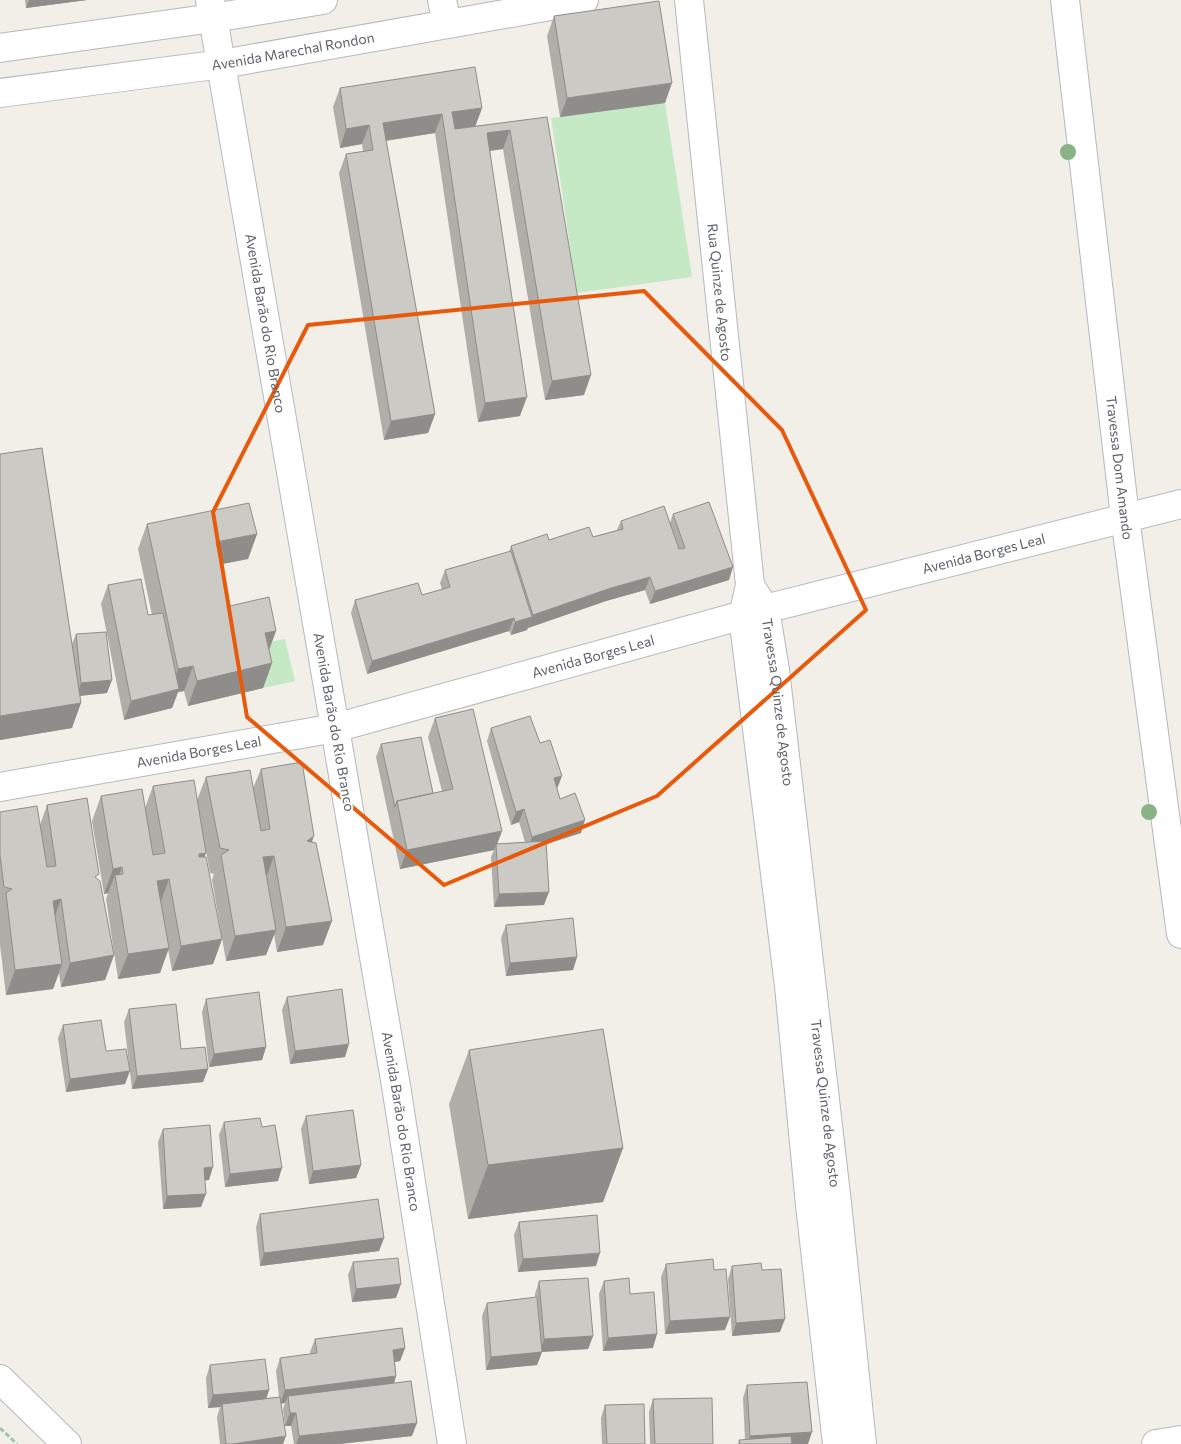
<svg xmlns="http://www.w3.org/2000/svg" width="1181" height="1444" font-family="Commissioner,sans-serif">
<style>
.green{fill:#c5e8c5}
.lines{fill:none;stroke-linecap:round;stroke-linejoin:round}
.minor-casing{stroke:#b5b8bc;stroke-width:30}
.tertiary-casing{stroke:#b5b8bc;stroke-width:30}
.secondary-casing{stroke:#b6babf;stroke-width:30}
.path{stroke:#9cc7a9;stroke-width:3;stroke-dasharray:5 2.5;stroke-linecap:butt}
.minor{stroke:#fff;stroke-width:28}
.tertiary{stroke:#fff;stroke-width:28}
.secondary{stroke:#fff;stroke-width:28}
.tree{fill:#89b387}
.wall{fill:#afaea9}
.shaded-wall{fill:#8f8d8a}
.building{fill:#cccac5;stroke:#8f8d8a}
.marked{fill:none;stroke:#e8590c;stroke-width:4;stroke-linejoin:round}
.labels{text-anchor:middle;stroke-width:4;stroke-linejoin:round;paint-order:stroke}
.street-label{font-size:14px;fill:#5f6368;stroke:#fff}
</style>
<rect width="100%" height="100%" fill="#f1efe8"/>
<path class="green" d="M665,103L692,277L577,293L551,118Z
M285,639L295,681L263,688L256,658L264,643Z"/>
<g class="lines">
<g class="minor-casing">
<g id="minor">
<path d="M442,0L447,24"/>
<path id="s1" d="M1065,0L1125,517L1181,934"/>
<path d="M1156,1444L1181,1440"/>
</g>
</g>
<g class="tertiary-casing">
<g id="tertiary">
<path id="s2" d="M689,0L750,585L743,616L789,986L810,1205L837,1444"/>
<path d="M0,48L213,18L323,0"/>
<path id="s3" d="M0,93L222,64L584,0"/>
<path id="s4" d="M752,589L765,609L775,670L837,1203L862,1444"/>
<path id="s5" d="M335,728L396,1086L452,1444"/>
</g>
</g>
<g class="secondary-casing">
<g id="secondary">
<path id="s6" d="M210,0L335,728"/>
<path id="s7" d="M0,787L335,728L765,609L1181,504"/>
<path d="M0,1379L67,1444"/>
</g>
</g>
<path class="path" d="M0,1428L17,1444"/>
<use href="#minor" class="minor"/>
<use href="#tertiary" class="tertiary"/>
<use href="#secondary" class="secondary"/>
</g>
<g class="tree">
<circle cx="1068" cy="152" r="8"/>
<circle cx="1149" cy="812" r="8"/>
</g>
<path class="wall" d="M25,0H87L26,8Z
M554,16L665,103L560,117L547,36Z
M340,88L482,108L475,126L547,117L584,395L545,400L503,149L490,151L520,416L478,422L435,133L386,141L435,414L428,433L384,440L339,173L346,154L363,151L362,144L340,148L333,107Z
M0,454L72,644L76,634L107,693L80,696L72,728L0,740Z
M673,514L729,580L650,604L645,590L606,601L528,628V627L527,630L511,635L509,631L367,674L351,613L355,600L422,595L442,589L440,583L445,570L509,552L511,546L549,540L593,537L617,530L621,521L670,523Z
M147,524L257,534L248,559L221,564L230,606L269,651L272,663L263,688L188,706L184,691L178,692L172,708L124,720L101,604L108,585L148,615H152L138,549Z
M435,718L502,831L497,844L525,842L519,822L511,825L487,741L491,728L540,743L557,789L560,799L581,833L546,844L544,905L494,907L491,857L494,850L400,869L376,757L381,744L433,793L442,791L428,737Z
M261,769L312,842L323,945L277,952L274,934L266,955L226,961L212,880L214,874L210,873L202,830L204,857L222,939L213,964L172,971L168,949L160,973L118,979L106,899L108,893L104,894L92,821L101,796L145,808L153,786L197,800L206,777L253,788Z
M47,805L97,879L114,955L105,980L61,987L59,973L53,989L6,995L0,945V812L40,825Z
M506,925L577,957L573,970L506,976L501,938Z
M287,997L345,1057L290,1064L282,1010Z
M206,999L266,1047L262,1060L209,1067L202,1012Z
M129,1009L181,1049L208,1069L203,1082L132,1089L124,1022Z
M63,1025L106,1051L125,1084L66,1092L58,1038Z
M469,1050L623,1148L603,1202L468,1219L449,1104Z
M306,1116L361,1165L356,1178L309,1184L301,1129Z
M224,1122L262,1127L278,1181L225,1187L219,1135Z
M163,1129L209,1180H205L201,1207L163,1209L158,1142Z
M260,1214L384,1238L379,1251L260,1266L256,1227Z
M519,1222L596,1266L518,1272L514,1235Z
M353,1262L396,1298L352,1302L348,1275Z
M666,1264L714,1270L725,1330L665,1334L661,1277Z
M732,1266L762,1270L780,1332L732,1336L728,1279Z
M539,1281L593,1336L588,1349L542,1352L537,1365L486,1370L482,1316L487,1303L535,1297V1294Z
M604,1281L630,1294L653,1348L603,1351L599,1294Z
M315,1339L405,1348L400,1361L395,1362L396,1376L394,1383L412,1436L339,1444H294L291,1426H285L283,1409L285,1403H281L283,1444H220L217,1417L220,1407L208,1408L206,1378L210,1365L269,1390L266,1398L279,1397L276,1371L280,1358L310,1354V1352Z
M747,1385L808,1444H738L739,1440H745L743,1398Z
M653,1399L713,1444H650L649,1412Z
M605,1405L645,1444H602L601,1418Z"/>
<path class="shaded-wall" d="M29,0H87L26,8Z
M672,83L665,103L560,117L567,98Z
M482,108L475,127L445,131L452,112Z
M442,114L435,133L376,142L383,123Z
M369,125L362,144L340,148L346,129Z
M510,130L503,149L480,152L487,133Z
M591,375L584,395L545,400L552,381Z
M527,397L520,416L478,422L485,403Z
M435,414L428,433L384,440L391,421Z
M257,534L248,559L207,567L216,542Z
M733,567L729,580L650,604L655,591Z
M650,577L645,590L606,601L528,628L533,615L611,588Z
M532,617L527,630L511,635L515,622Z
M514,618L509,631L367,674L372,661Z
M276,631L267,656L265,633Z
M272,663L263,688L188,706L197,681Z
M193,666L184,691L178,692L172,708L124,720L131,701L170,691L178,669Z
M112,680L107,693L77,696L81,683Z
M81,703L72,728L0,740V716Z
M562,776L557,789L549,791L554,778Z
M524,809L519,822L511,825L516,812Z
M585,820L581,833L528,850L532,837Z
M502,831L496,847V844L494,850L400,869L407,850Z
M314,836L305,861L307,841Z
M206,853L197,878L199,854Z
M274,856L265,881L263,857Z
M122,867L116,883L115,875L108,893L104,894L113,869Z
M169,879L160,904L157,881Z
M549,892L544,905L494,907L499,894Z
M61,899L52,924L53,901Z
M332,921L323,945L277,952L286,927Z
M276,930L266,955L226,961L235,936Z
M222,939L213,964L172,971L181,946Z
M169,948L160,973L118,979L128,954Z
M114,955L105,980L61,987L70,963Z
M577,957L573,970L506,976L510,963Z
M62,964L53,989L6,995L15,970Z
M349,1044L345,1057L290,1064L295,1051Z
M266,1047L262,1060L209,1067L214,1054Z
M208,1069L203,1082L132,1089L137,1076Z
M130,1071L125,1084L66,1092L70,1079Z
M623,1148L603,1202L468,1219L488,1165Z
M361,1165L356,1178L309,1184L313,1171Z
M213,1167L209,1180L200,1181L204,1168Z
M282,1168L278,1181L225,1187L230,1174Z
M206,1194L201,1207L163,1209L167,1196Z
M384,1238L379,1251L260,1266L264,1253Z
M600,1253L596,1266L518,1272L523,1259Z
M401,1284L396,1298L352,1302L356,1289Z
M730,1317L725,1330L665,1334L670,1321Z
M785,1319L780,1332L732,1336L736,1323Z
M657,1334L653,1348L603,1351L608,1338Z
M593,1336L588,1349L540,1352L544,1339Z
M405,1348L400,1361L388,1363L393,1350Z
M542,1352L537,1365L486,1370L491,1357Z
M396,1376L392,1390L288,1396L285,1403L280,1404L285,1390Z
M269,1390L265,1403L222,1404L220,1407L208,1408L213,1395Z
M290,1413H296L291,1426H285Z
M417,1423L412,1436L339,1444H296L299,1436Z
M812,1432L808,1444H747L750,1436Z
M286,1436L283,1444H232Z"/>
<path class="building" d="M659,1L672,83L567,98L554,16Z
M475,67L482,108L452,112L455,129L547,117L591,375L552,381L510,130L487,133L527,397L485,403L442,114L383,123L435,414L391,421L346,154L373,150L369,125L346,129L340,88Z
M42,448L81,703L0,716V454Z
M709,502L733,567L655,591L650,577L611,588L533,615L511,546L547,534L549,540L589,527L593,537L623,529L621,521L664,506L679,549L685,548L673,514Z
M249,503L257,534L216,542L230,606L269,597L276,631L265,633L272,663L197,681L193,666L178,669L147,524Z
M511,551L532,617L515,622L514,618L372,661L355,600L418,583L422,595L450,587L445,570Z
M141,579L148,615L163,613L179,689L131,701L108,585Z
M106,632L112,680L81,683L76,634Z
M473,709L502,831L407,850L397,801L453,789L435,718Z
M530,716L540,743L550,740L562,776L554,778L560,799L575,793L585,820L532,837L524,809L516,812L491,728Z
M421,737L433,793L397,801L395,807L381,744Z
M302,762L314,836L307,841L316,843L332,921L286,927L274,856L263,857L276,930L235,936L221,855L229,850L220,848L206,777L250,770L261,831L270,829L261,769Z
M194,780L206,853L199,854V857H206L222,939L181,946L169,879L157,881L169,948L128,954L115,875L123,874L122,867L113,869L101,796L142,789L153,855L165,853L153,786Z
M87,798L99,874L95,877L100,881L114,955L70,963L61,899L53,901L62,964L15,970L6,893L12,889L4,887L0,855V812L37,806L47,867L56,866L47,805Z
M546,841L549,892L499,894L496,844Z
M573,918L577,957L510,963L506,925Z
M342,989L349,1044L295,1051L287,997Z
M259,992L266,1047L214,1054L206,999Z
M176,1004L181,1049L205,1047L208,1069L137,1076L129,1009Z
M101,1020L106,1051L126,1049L130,1071L70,1079L63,1025Z
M603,1029L623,1148L488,1165L469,1050Z
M353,1110L361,1165L313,1171L306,1116Z
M260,1118L262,1127L275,1125L282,1168L230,1174L224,1122Z
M210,1125L213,1167L204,1168L206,1194L167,1196L163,1129Z
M378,1199L384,1238L264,1253L260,1214Z
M597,1215L600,1253L523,1259L519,1222Z
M398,1258L401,1284L356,1289L353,1262Z
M713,1259L714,1270L726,1269L730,1317L670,1321L666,1264Z
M761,1263L762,1270L781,1269L785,1319L736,1323L732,1266Z
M588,1278L593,1336L544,1339L539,1281Z
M629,1278L630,1294L654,1292L657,1334L608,1338L604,1281Z
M537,1297L542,1352L491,1357L487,1303Z
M402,1328L405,1348L393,1350L396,1376L285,1390L280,1358L317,1353L315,1339Z
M265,1359L269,1390L213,1395L210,1365Z
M411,1381L417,1423L299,1436L296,1413H290L288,1396Z
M807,1382L812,1432L750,1436L747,1385Z
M280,1397L286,1436L232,1444H226L222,1404Z
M712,1398L713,1444H655L653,1399Z
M644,1404L645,1444H607L605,1405Z
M791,1436L792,1444H740L739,1440Z"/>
<path class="marked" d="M644,291L782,430L866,610L657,796L444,885L247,717L213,512L308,325Z"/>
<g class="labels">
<g class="street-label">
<text dy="5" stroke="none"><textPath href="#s3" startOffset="296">Avenida Marechal Rondon</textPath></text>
<text dy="5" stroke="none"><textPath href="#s2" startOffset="294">Rua Quinze de Agosto</textPath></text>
<text dy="5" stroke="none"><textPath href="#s6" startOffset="328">Avenida Barão do Rio Branco</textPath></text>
<text dy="5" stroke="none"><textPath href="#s1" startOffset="471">Travessa Dom Amando</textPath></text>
<text dy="5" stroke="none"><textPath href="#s7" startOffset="1012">Avenida Borges Leal</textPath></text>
<text dy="5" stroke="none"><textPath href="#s7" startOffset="608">Avenida Borges Leal</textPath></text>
<text dy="5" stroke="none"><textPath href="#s4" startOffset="118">Travessa Quinze de Agosto</textPath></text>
<text transform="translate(334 722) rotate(80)" y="5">Avenida Barão do Rio Branco</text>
<text dy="5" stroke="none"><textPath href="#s7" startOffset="202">Avenida Borges Leal</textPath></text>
<text dy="5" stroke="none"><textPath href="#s4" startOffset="522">Travessa Quinze de Agosto</textPath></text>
<text dy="5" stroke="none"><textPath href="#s5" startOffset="399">Avenida Barão do Rio Branco</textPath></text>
</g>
</g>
</svg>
